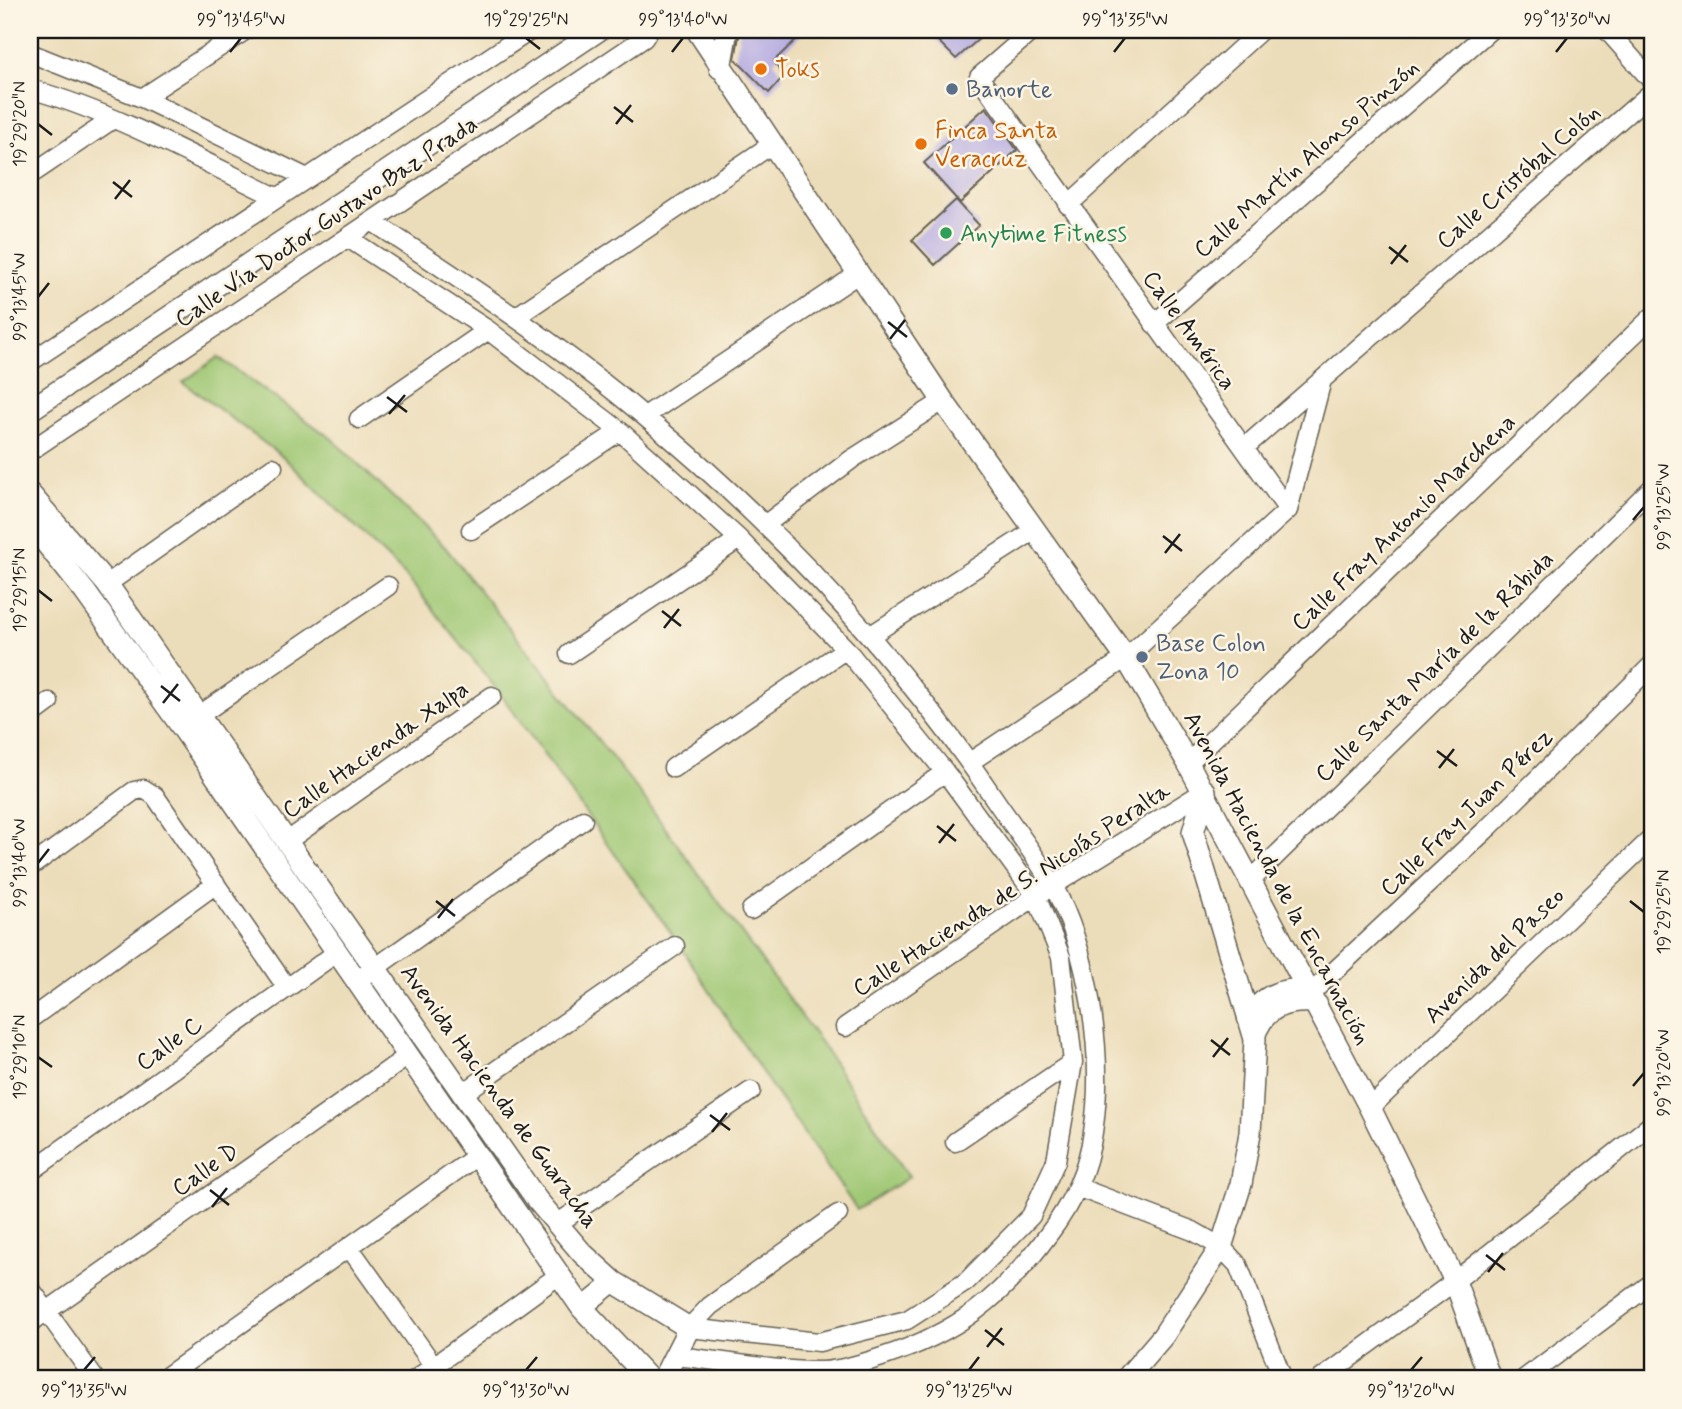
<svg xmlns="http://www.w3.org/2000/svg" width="1682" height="1409" font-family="Mynerve,sans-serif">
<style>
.green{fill:#9fc773;stroke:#5e7248;stroke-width:2}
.building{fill:#b1a7e2}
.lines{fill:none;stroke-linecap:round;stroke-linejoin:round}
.minor-casing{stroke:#656053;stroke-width:21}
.major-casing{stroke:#656053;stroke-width:24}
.minor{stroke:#fff;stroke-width:18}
.major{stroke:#fff;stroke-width:21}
.ticks{fill:none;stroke:#1c1c1c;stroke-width:2.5}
.food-dot{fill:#e8710a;stroke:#fcf5e5;stroke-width:2.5}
.service-dot{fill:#5c6f8a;stroke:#fcf5e5;stroke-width:2.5}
.leisure-dot{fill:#2e9e5b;stroke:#fcf5e5;stroke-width:2.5}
.labels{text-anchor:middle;stroke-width:5;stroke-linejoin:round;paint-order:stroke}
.food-label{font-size:24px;fill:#c56008;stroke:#fcf5e5;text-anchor:start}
.service-label{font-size:24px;fill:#4e5e75;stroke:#fcf5e5;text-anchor:start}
.street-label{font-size:24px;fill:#1c1c1c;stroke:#fcf5e5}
.leisure-label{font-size:24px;fill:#27864d;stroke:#fcf5e5;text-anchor:start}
.neatline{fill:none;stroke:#1c1c1c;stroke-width:2.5}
.ticks-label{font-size:18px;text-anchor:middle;fill:#1c1c1c}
</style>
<rect width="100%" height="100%" fill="#fcf5e5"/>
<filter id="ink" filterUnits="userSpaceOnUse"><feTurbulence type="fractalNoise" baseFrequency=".0143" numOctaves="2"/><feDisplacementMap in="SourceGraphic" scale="14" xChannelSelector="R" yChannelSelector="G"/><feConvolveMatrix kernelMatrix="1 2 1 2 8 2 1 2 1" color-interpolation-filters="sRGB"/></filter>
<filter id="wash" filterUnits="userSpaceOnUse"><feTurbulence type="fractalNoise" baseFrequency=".00686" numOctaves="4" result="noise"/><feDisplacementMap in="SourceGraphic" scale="28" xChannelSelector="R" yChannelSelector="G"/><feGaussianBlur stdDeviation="1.57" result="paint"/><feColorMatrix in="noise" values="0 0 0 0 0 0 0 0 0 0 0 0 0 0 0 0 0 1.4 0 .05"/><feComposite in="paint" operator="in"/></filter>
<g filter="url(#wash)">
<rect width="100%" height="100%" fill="#ecddba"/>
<path class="green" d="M218,357L331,438L445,547L637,789L821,1043L909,1177L857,1210L767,1080L679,944L499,692L405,575L283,457L183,382Z"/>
<g id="blocks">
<path class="building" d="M740,30H806L774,61L783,77L769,93L735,59Z
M927,30H989L956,59Z
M986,107L1017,150L960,203L924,163Z
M956,200L979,225L935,265L912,240Z"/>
</g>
</g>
<g filter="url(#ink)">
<use href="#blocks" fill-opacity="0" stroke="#656053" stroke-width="2"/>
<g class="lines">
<g class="minor-casing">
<path id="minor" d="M1033,30L979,77L1288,510
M1607,30L1652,81
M30,53L142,98L305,177
M30,89C116,113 196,158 276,197
M142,98L246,30
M30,175L113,119
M1068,205L1261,30
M373,222C466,283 559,344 644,416C779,528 900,658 998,804C1016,830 1036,856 1052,884C1089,949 1105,1057 1093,1132C1088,1169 1071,1205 1048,1235C1002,1298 957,1333 882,1357C864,1363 842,1370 823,1371C778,1372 720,1360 674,1356
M348,238L488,330L620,431L739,539L846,649L945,772L1036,896L1061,957L1073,1062L1056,1161L1031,1216L966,1282L907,1320L819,1342L689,1328
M517,316L771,145
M1154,324L1490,30
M30,362L531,30
M645,416L858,274
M359,419L488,330
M1245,447L1652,92
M30,451L644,38L649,30
M766,524L852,459L943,401
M471,530L620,431
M107,584L273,467
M871,635L1035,530
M569,654L739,539
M30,716L49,702
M188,723L388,586
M970,762L1126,658L1288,510L1322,380
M1188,763L1652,317
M673,768L846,649
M286,842L492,696
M30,867L134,791L144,789L155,796L287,988
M1251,880L1652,488
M751,910L945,772
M365,975L583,820
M30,1019L216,884
M1247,1019C1261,994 1285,983 1312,992L1489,827L1652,665
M845,1027L1036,896L1205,791
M1255,1039C1264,1007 1288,1001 1318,1004
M462,1094L675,946
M1370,1108L1652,838
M955,1142L1073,1062
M30,1172L336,953
M1077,1187L1193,1231L1221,1247L1238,1265L1283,1379
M557,1224L751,1091
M349,1247L434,1366
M30,1288L95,1379
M582,1308L614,1282
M30,1323L408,1056
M689,1328L710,1306L838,1214
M163,1379L477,1156
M416,1379L559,1275
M1321,1379L1455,1281L1652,1124
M1524,1379L1652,1283"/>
</g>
<g class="major-casing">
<path id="major" d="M697,30L943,401L1126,658L1188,763L1370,1108L1455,1281L1490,1379
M720,68L727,30
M30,410L599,30
M30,494L107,584L537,1200L582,1253L614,1282L689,1328L663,1379
M30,523L85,592L182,727L582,1308L649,1379
M1126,1379L1163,1336L1221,1247L1241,1184L1250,1133L1255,1039L1193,832L1205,791"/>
</g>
<use href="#minor" class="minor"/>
<use href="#major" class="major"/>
</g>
</g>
<path class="ticks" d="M526,38L540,49M230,52L241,38M672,52L683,38M1114,52L1125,38M1556,52L1567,38M614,107L633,122M38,124L52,135M616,124L631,105M113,182L132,197M115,199L130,180M1389,247L1408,262M1391,264L1406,245M38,297L49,283M888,322L907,337M890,339L905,320M387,397L407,412M389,414L405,395M1633,520L1644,507M1163,536L1182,551M1165,553L1180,534M38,590L52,601M662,611L681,626M664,628L679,609M161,686L180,701M163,703L178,684M1437,751L1457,766M1439,768L1454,749M937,826L956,841M939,843L954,824M38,863L49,849M436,901L455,916M1630,901L1644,912M438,918L453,899M1211,1040L1230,1055M38,1057L52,1067M1213,1057L1228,1038M1633,1086L1644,1073M710,1115L730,1130M712,1132L727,1113M210,1190L229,1205M212,1207L227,1188M1486,1255L1505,1270M1488,1272L1503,1253M985,1330L1004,1345M987,1347L1002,1328M84,1370L95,1357M526,1370L537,1357M969,1370L979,1357M1411,1370L1422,1357"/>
<g class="food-dot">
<circle cx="761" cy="69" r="7"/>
<circle cx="921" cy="144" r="7"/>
</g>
<g class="service-dot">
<circle cx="952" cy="89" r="7"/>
<circle cx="1142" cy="657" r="7"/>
</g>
<circle class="leisure-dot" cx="946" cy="233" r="7"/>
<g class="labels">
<g class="food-label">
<text x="775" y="77">Toks</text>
<text x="935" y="138">Finca Santa<tspan x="935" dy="28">Veracruz</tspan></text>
</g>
<g class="service-label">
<text x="966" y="97">Banorte</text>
<text x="1156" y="651">Base Colon<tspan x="1156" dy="28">Zona 10</tspan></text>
</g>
<g class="street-label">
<text transform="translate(1306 158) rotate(-41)" y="8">Calle Martín Alonso Pinzón</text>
<text transform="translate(1518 176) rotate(-41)" y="8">Calle Cristóbal Colón</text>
<text transform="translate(326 221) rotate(-34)" y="8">Calle Vía Doctor Gustavo Baz Prada</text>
<text transform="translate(1190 330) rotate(54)" y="8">Calle América</text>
<text transform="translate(1403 522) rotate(-44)" y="8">Calle Fray Antonio Marchena</text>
<text transform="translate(1434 666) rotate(-44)" y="8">Calle Santa María de la Rábida</text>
<text transform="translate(375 749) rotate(-35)" y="8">Calle Hacienda Xalpa</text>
<text transform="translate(1466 812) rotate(-44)" y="8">Calle Fray Juan Pérez</text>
<text transform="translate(1278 878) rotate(62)" y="8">Avenida Hacienda de la Encarnación</text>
<text transform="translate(1011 889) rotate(-33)" y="8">Calle Hacienda de S. Nicolás Peralta</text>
<text transform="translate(1494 955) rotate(-44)" y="8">Avenida del Paseo</text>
<text transform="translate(169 1043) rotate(-36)" y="8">Calle C</text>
<text transform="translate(500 1096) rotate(54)" y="8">Avenida Hacienda de Guaracha</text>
<text transform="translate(205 1169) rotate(-35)" y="8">Calle D</text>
</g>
<g class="leisure-label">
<text x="960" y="241">Anytime Fitness</text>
</g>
</g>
<rect width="1682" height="1409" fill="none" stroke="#fcf5e5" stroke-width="77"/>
<rect x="38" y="38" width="1606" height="1332" class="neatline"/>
<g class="ticks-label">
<text x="241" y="25">99°13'45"W</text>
<text x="526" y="25">19°29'25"N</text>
<text x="683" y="25">99°13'40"W</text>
<text x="1125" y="25">99°13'35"W</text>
<text x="1567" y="25">99°13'30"W</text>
<text transform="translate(19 124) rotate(-90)" y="6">19°29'20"N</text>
<text transform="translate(19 297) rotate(-90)" y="6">99°13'45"W</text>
<text transform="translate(1663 507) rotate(-90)" y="6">99°13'25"W</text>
<text transform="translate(19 590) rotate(-90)" y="6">19°29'15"N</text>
<text transform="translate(19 863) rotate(-90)" y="6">99°13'40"W</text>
<text transform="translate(1663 912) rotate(-90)" y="6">19°29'25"N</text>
<text transform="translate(19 1057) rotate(-90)" y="6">19°29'10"N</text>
<text transform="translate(1663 1073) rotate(-90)" y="6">99°13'20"W</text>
<text x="84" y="1396">99°13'35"W</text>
<text x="526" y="1396">99°13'30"W</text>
<text x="969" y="1396">99°13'25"W</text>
<text x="1411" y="1396">99°13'20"W</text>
</g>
</svg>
